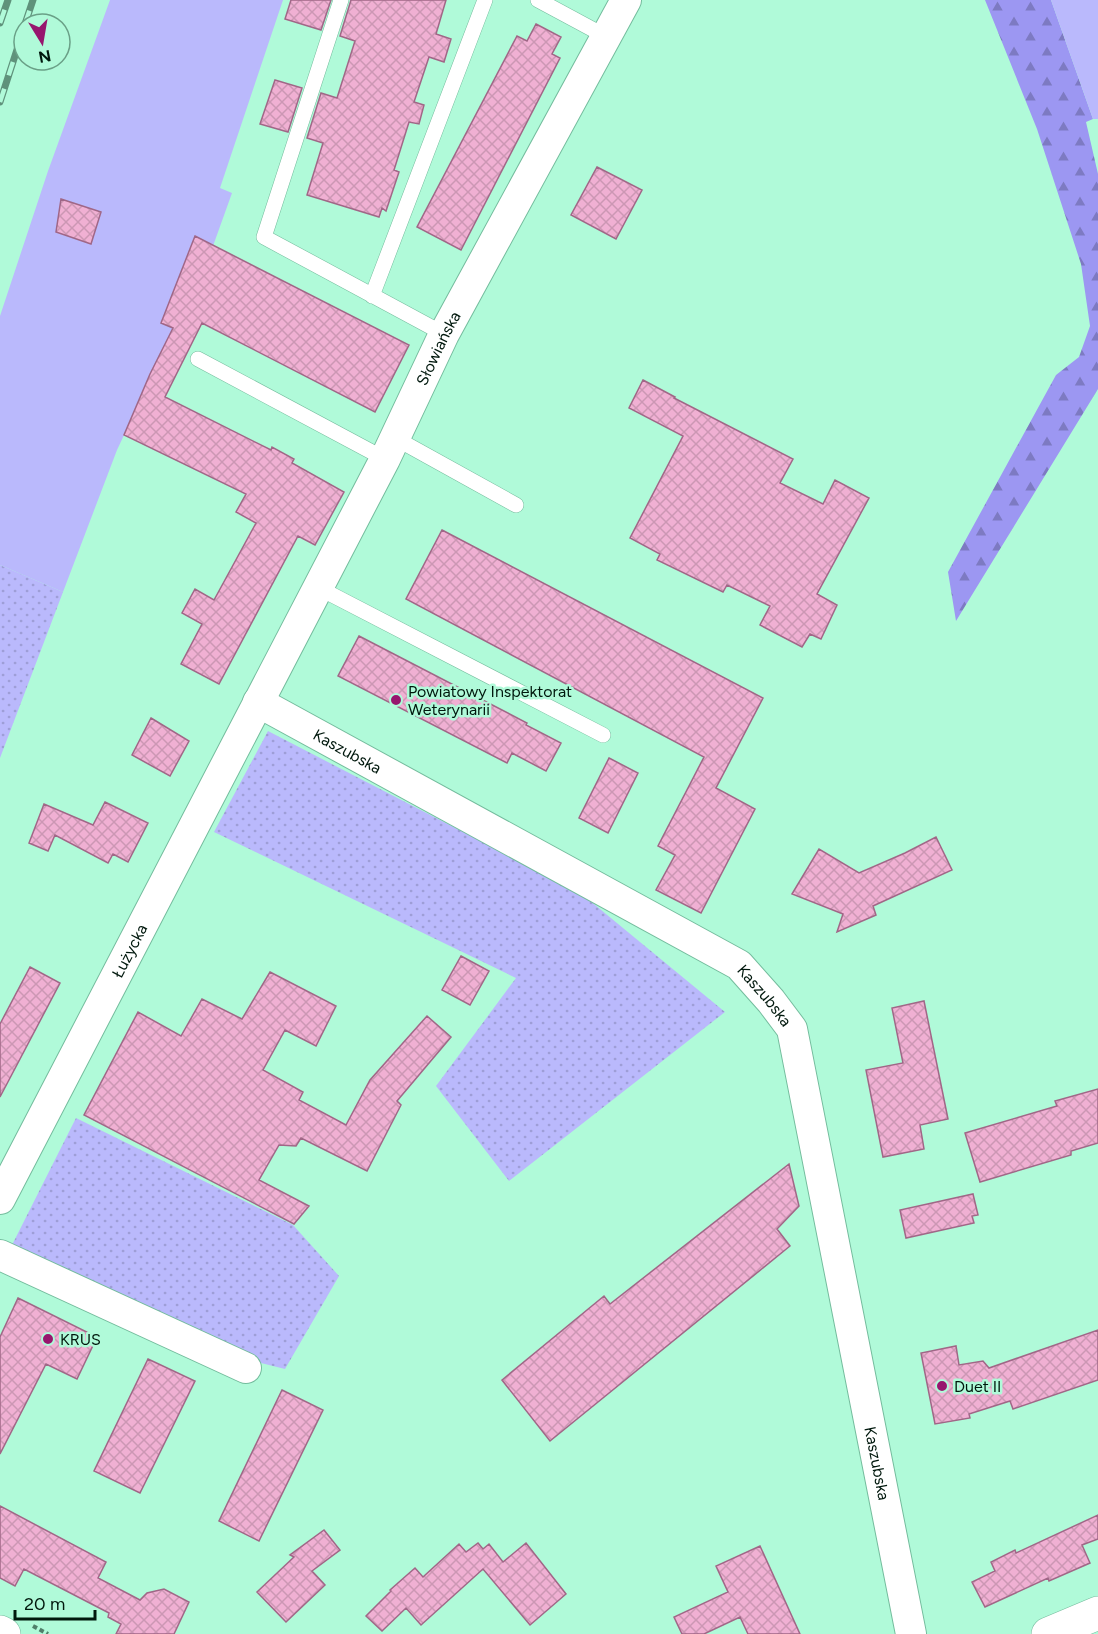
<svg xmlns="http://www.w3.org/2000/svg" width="1098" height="1634" font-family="Figtree,sans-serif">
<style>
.grass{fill:url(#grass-dots)}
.forest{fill:url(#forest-firs)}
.garden{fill:#bab9fc}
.building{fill:url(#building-cross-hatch);stroke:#a06787;stroke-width:1.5}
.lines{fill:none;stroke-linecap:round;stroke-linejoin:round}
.service-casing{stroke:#74bc9d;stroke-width:16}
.minor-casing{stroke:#74bc9d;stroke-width:32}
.tertiary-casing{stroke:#74bc9d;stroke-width:34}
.path{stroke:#507f6a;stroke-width:4;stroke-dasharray:4.5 3;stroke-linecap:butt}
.service{stroke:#fff;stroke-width:15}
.minor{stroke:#fff;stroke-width:30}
.tertiary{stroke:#fff;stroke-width:33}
.rail-casing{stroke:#5f927b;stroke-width:7}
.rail{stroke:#b0fad9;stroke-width:4.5;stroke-dasharray:14;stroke-linecap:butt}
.poi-dot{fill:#97166e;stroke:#b0fad9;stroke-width:2}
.labels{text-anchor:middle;stroke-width:5;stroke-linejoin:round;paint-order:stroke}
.street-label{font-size:16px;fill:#00180d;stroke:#b0fad9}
.poi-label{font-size:16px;fill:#00180d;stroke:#b0fad9;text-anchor:start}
</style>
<defs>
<pattern id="grass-dots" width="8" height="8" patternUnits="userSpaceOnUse" patternTransform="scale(1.5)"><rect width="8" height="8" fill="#bab9fc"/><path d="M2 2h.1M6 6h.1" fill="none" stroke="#9e9ed7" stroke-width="1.8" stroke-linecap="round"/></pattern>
<pattern id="forest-firs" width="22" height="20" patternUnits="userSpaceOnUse" patternTransform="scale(1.5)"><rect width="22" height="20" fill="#9c97f2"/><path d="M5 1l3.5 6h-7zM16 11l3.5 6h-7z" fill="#7d7ac2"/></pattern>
<pattern id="building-cross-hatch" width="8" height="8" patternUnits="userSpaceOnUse" patternTransform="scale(1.5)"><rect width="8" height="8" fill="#f0b0d3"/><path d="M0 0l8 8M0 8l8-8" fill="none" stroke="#cc97b4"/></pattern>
</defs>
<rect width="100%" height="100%" fill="#b0fad9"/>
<path class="grass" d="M0,565L63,592L0,758Z
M268,731L550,877L589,900L725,1012L509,1181L436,1086L516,978L214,832Z
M76,1118L293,1225L339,1276L285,1369L257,1362L10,1249Z"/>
<path class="forest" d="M985,0H1051L1093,119L1086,122L1098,174V389L956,621L948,572L1056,375L1079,357L1090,326L1081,264L1037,129Z"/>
<path class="garden" d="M110,0H283L220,188L232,193L213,246L117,450L63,592L0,565V316L48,171Z
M1051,0H1098V119H1093Z"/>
<path class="building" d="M291,0H331L321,30L285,19Z
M351,0H446L436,34L451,39L444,62L429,57L414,102L424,105L419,124L409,122L394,170L399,172L386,211L382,208L379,217L307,195L323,143L307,138L321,93L337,98L355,41L340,36Z
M536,24L561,37L552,54L560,58L461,250L417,227L517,36L527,41Z
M275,80L302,88L288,132L260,124Z
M597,167L642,190L616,239L571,215Z
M61,199L101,212L91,244L56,232Z
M195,236L409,345L375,412L202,323L165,397L271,450L272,447L294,459L292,463L344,492L315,545L298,536L219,684L181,664L202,624L182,613L195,589L214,600L256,523L236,512L246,494L124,435L150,374L173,328L161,323Z
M643,380L675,397L674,398L793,459L780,483L823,504L835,480L869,498L817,594L837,605L821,639L810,634L802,647L760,625L770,606L727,585L723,592L657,560L660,554L630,538L683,436L629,408Z
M442,530L763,698L716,788L755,809L701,913L656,890L675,855L658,846L704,757L406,599Z
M359,636L527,723L526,725L561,743L546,771L512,753L507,763L338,676Z
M151,718L189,741L170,776L132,755Z
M609,758L638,773L608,833L579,818Z
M105,802L148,823L128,862L113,854L108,863L55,835L48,851L29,843L44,804L93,825Z
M936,837L952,870L873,906L876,915L837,932L843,914L792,894L819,849L859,873L905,853Z
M461,956L489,971L470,1005L442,990Z
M30,967L60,983L0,1097V1024Z
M270,972L336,1006L316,1046L285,1030L263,1070L303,1092L299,1100L346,1125L370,1080L427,1016L451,1037L397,1101L401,1105L367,1171L301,1138L296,1146L279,1145L259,1180L309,1206L294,1224L84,1115L138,1012L181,1036L202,999L242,1019Z
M924,1001L948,1119L920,1125L924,1149L883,1157L866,1070L903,1063L892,1008Z
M1098,1089V1143L1071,1151V1155L980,1182L965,1133L1057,1106L1055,1101Z
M789,1164L799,1206L777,1229L790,1246L550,1441L502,1380L604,1296L610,1304Z
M973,1194L978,1215L972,1216L974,1223L906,1238L900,1210Z
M18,1298L97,1337L77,1379L46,1364L0,1454V1337Z
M1098,1330V1380L1013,1409L1010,1401L969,1414L970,1418L935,1424L921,1353L956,1346L959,1365L983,1361L989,1368Z
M148,1359L195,1381L140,1493L94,1471Z
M282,1390L323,1410L259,1541L219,1521Z
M0,1506L106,1562L98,1578L140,1600L147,1593L164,1589L189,1602L174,1634H116L121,1624L108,1617L109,1613L24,1569L15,1586L0,1578Z
M1098,1515V1539L1082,1545L1090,1563L1049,1581L1048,1578L985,1607L972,1582L995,1571L991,1562L1015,1550L1016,1553Z
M324,1530L340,1550L312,1571L325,1585L286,1622L257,1592L294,1557L290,1555Z
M478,1543L483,1549L489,1544L503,1562L526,1543L566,1594L530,1625L483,1569L421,1625L406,1608L382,1631L366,1616L391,1591L390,1590L415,1568L423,1577L459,1544L466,1552Z
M760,1546L800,1634H748L740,1617L704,1634H682L674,1617L728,1592L716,1566Z"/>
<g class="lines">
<g class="service-casing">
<path id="service" d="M341,0L264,237L444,334
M538,0L605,36
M372,296L485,0
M198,359L385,459
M395,438L516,505
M317,587L603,735"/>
</g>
<g class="minor-casing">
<g id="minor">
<path id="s1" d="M258,702L739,965L771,1001L792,1029L911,1634"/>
<path id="s2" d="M0,1199L385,459L444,334L626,0"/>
<path d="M0,1255L246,1368"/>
</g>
</g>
<g class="tertiary-casing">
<path id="tertiary" d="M0,1632L4,1634
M1048,1634L1098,1613"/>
</g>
<path class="path" d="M33,1626L48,1634"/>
<use href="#service" class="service"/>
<use href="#minor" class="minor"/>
<use href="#tertiary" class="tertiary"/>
<g class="rail-casing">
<path id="rail" d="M0,23L8,0
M25,24L33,0
M0,102L24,28"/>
</g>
<use href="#rail" class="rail"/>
</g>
<g class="poi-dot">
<circle cx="396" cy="700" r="6"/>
<circle cx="48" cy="1339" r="6"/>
<circle cx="942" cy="1386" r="6"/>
</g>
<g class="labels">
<g class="street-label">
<text dy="6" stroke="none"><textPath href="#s2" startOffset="957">Słowiańska</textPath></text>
<text dy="6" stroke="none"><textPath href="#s1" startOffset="102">Kaszubska</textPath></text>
<text dy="6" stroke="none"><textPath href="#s2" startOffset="280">Łużycka</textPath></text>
<text dy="6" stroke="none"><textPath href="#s1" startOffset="588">Kaszubska</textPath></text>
<text dy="6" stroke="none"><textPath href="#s1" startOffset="1074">Kaszubska</textPath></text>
</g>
<g class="poi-label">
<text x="408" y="697">Powiatowy Inspektorat<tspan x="408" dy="18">Weterynarii</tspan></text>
<text x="60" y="1345">KRUS</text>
<text x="954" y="1392">Duet II</text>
</g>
</g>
<g transform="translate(42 42) rotate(169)"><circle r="28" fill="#b0fad9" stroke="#6aa087" stroke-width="1.5"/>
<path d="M0-4.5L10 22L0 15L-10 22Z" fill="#97166e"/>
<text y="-9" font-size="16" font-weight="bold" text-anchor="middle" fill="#00180d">N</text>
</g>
<path d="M15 1610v9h80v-9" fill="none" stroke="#00180d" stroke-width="3"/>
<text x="24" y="1610" font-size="18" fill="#00180d" stroke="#b0fad9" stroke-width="4.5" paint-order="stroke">20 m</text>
</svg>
